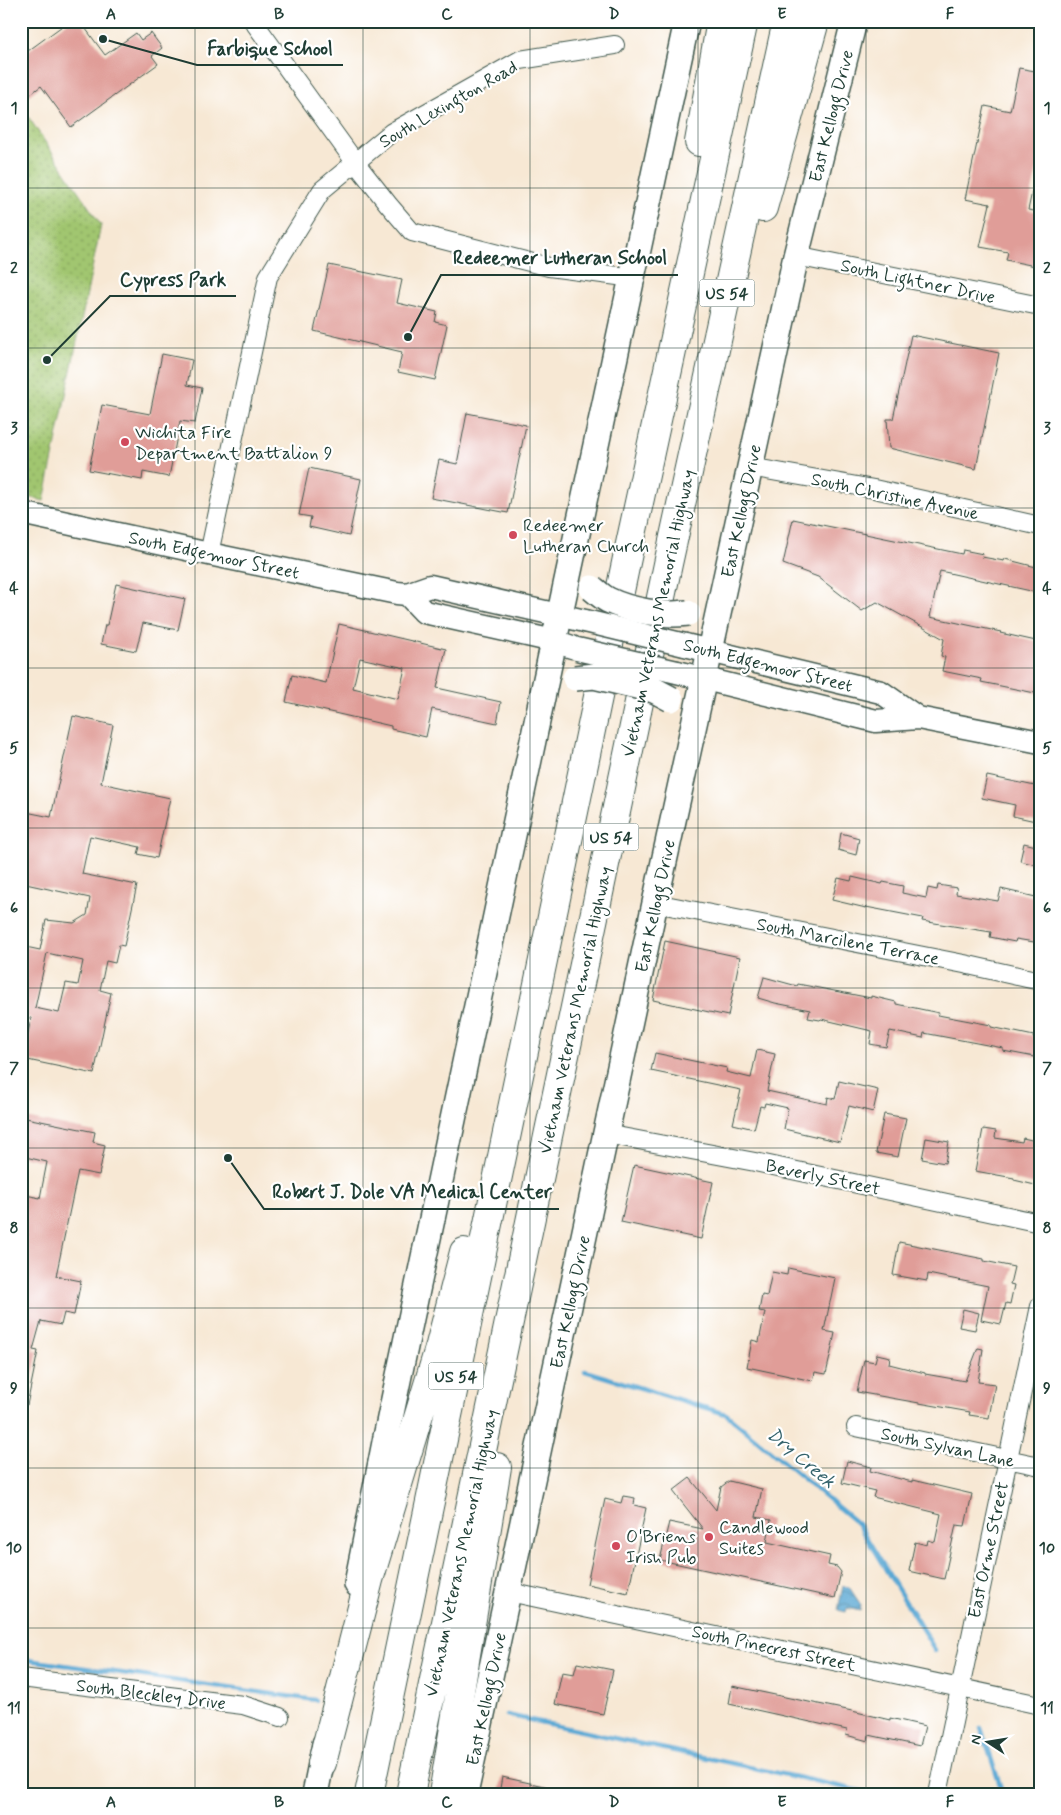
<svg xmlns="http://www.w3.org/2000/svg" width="1061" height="1815" font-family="Mynerve,sans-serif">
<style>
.park{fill:url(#park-dots);stroke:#608252}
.water{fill:url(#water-waves);stroke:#3d7384}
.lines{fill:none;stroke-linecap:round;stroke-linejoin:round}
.stream{stroke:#5ba9d4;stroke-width:4.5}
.building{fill:#e09d98;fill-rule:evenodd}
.minor-casing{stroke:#3f574c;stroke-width:20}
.tertiary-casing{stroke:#3f574c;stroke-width:25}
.secondary-casing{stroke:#3f574c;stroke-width:28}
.motorway-casing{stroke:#3f574c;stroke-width:30}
.minor{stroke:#fff;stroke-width:18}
.tertiary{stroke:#fff;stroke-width:22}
.secondary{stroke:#fff;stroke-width:25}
.motorway{stroke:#fff;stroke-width:28}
.tertiary-bridge-casing{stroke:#3f574c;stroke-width:25;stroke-linecap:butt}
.secondary-bridge-casing{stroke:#3f574c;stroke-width:28;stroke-linecap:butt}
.tertiary-bridge{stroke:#fff;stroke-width:22}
.secondary-bridge{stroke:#fff;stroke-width:25}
.grid{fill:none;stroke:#1f3d34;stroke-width:1;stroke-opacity:0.55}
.poi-dot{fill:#d1495b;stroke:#fff;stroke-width:2}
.labels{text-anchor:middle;stroke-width:4.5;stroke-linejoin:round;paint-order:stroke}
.shield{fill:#fff;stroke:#627771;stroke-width:1}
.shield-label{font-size:16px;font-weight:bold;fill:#1f3d34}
.street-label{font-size:18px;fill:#1f3d34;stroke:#fff}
.poi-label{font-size:18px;fill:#1f3d34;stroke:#fff;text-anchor:start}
.water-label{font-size:19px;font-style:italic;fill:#34636c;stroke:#fff}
.leader{fill:none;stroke:#1f3d34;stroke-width:2}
.callout-dot{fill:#1f3d34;stroke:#fff;stroke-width:2}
.callout-label{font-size:19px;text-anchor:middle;font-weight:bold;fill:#1f3d34;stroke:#fff;stroke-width:4.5;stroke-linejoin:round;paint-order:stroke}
.neatline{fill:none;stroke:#1f3d34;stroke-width:2}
.grid-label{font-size:16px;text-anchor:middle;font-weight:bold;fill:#1f3d34}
</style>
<defs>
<pattern id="park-dots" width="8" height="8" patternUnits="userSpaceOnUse" patternTransform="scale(1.25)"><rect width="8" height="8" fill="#a1c670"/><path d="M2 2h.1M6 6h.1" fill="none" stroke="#83a25d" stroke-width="1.8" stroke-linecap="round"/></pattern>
<pattern id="water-waves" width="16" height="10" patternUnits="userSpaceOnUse" patternTransform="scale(1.25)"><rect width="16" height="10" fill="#5ba9d4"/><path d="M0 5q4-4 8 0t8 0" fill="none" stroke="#4b8bad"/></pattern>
</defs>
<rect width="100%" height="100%" fill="#fff"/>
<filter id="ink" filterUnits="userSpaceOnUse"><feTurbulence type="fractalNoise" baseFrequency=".02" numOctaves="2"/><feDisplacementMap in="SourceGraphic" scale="10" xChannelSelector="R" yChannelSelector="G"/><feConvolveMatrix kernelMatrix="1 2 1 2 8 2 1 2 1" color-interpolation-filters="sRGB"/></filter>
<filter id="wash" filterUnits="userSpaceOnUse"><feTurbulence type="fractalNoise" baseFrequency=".0096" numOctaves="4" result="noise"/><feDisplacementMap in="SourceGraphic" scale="20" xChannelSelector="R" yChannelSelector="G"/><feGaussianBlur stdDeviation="1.12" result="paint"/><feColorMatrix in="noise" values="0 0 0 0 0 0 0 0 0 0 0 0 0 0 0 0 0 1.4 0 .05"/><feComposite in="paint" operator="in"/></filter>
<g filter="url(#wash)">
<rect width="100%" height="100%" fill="#f7e8d4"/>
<path class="park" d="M21,106L101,225L44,501L21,495Z"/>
<path class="water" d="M843,1586L849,1587L861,1605L860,1611L847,1608L846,1612L838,1610Z"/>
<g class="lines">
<path class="stream" d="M585,1371L726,1414L858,1524L935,1650
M21,1659L315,1700
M507,1715L875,1794
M981,1728L1003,1794"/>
</g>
<g id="blocks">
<path class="building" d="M69,21H80L105,55L136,33L141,40L151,33L162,48L152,56L158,64L71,127L41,86L28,96L21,87V56Z
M1019,68L1040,72V156L1028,210L1040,212V267L1006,260L1008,252L980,247L990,204L965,199L985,106L1010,111Z
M329,265L402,280L397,303L437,312L435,322L447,325L435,380L398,372L402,352L314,331Z
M911,335L999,353L976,469L889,448L887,419H893Z
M162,354L192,360L187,385L202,388L195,423L180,421L169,477L143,472L142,480L89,470L102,405L150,414Z
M467,413L526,425L508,513L431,498L439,460L457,464Z
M309,468L361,479L349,536L309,527L311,517L299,515Z
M793,519L962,554L963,550L983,554L982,557L1004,561L1005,559L1040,568V593L940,571L930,617L1001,632L1000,633L1036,641L1035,643L1040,644V694L981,682L982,679L942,671L945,657L941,656L944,639L877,602L862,611L818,577L783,564Z
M116,584L185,599L178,630L143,623L136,651L101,644L105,625H107Z
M339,624L446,649L437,688L501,702L497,723L432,709L426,737L391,729V726L286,702L292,675L326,683ZM360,658L405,668L398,699L353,688Z
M73,716L113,725L101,783L170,798L157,858L138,854L140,847L90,836L82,874L137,885L124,946L119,945L115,963L106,961L100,990L111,993L94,1074L23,1059L31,1018L21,1016V946L40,950L46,920L74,923L87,915L90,898L21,883V811L51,817ZM47,953L83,961L78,985L66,983L59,1013L35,1008Z
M987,776L1040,787V822L1013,816L1015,805L982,798Z
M841,833L859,838L856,855L838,850Z
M1024,843L1040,847L1037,865L1020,861Z
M852,877L882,884L883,882L903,886L902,893L926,898L928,888L937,890L938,885L957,888L956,894L998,901L1001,889L1040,898V943L1016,939L1015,942L990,937L991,932L922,921L923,918L866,907V908L832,900L838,878L851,881Z
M665,941L740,957L728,1016L653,1000Z
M764,977L797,986L798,984L871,998V996L896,1002V1004L939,1013L938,1015L991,1025V1027L1034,1036L1033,1038L1040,1040V1058L1003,1051V1048L924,1033L923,1038L890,1031L886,1047L870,1044L872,1031L821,1019L820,1020L808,1018L810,1010L775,1003L758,998Z
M757,1050L775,1054L767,1091L827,1104L828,1097L835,1099L839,1081L878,1090L873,1112L849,1106L840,1142L784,1129L788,1108L765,1103L764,1107L760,1106L754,1129L733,1124L741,1090L651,1071L655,1053L727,1068L726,1072L751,1078Z
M884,1114L906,1118L898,1157L876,1153Z
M21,1117L95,1132L93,1142L105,1145L99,1175L78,1171L56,1276L81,1281L74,1315L64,1313L61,1325L41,1321L33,1350L38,1351L27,1405L21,1404V1340L26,1318L21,1317V1194L40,1198L47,1162L21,1156Z
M983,1129L996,1131L995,1138L1022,1142L1023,1138L1040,1142V1163L1035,1185L1014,1180V1178L975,1171Z
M926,1138L949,1142L945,1163L922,1159Z
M634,1165L713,1182L701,1239L621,1222Z
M899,1242L984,1259V1261L1014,1267L1010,1284L1014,1285L1010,1304L1006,1303L1001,1324L981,1320L988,1286L928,1274L927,1281L893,1275Z
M788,1268L835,1278L824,1331L835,1333L831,1352L826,1374L815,1372L813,1381L747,1367L752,1340L759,1342L765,1312L759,1311L762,1295L767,1296L772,1272L787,1275Z
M963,1309L979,1313L975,1330L959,1327Z
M978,1348L983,1349L978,1382L995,1384L989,1418L969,1415L970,1412L857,1392L864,1360L875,1362L877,1354L890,1357L889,1364L925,1373V1374L965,1381Z
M847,1461L871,1467L870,1471L912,1482V1480L972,1494L965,1526L956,1525L944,1579L909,1571L915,1542L927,1545L928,1540L935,1542L941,1514L873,1497L875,1491L842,1483Z
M690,1478L716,1510L721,1487L729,1481L762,1489L756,1517L771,1520L767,1542L830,1556L828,1565L837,1567L841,1572L835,1598L660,1560L669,1522L703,1529L673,1491Z
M623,1496L635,1498L634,1505L646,1508L628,1593L587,1584L605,1499L621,1503Z
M577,1663L613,1670L603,1714L555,1704L562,1672L574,1674Z
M732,1686L852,1711L890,1720V1718L925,1726L920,1746L869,1735L868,1741L846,1735L847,1730L729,1704Z
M502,1777L553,1788V1794H499Z"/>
</g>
</g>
<g filter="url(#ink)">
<use href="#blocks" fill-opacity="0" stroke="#3f574c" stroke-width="1"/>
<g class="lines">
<g class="minor-casing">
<path id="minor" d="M253,21L355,162L388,204L412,232L549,267L633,278
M796,256L1040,306
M750,467L874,489L1040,526
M209,554L268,277L322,190L392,132L520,60L615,45
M655,903L964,964L1040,981
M606,1134L755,1162L1040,1223
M856,1427L1040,1466
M509,1592L1040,1705
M21,1678L243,1705L280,1717
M938,1794L1040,1306"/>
</g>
<g class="tertiary-casing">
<path id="tertiary" d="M21,513L209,554L397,593L407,594L430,586L585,621
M407,594L424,612L554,641L572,647
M685,645L881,692L918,718
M677,672L876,721L918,718L1040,742"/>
</g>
<g class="secondary-casing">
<path id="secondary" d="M357,1584L386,1437L554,641L687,21
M315,1794L325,1744
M465,1794L655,903L796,256L854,21"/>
</g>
<g class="motorway-casing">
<path id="motorway" d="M699,142L721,21
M763,208L815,21
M322,1763L369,1580L440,1345L464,1252
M369,1794L628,553L744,21
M410,1794L668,564L787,21
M443,1794L497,1467"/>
</g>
<use href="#minor" class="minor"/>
<use href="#tertiary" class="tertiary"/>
<use href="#secondary" class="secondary"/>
<use href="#motorway" class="motorway"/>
<g class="tertiary-bridge-casing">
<path id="tertiary-bridge" d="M585,621L685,645
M577,649L677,672"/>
</g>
<g class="secondary-bridge-casing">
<path id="secondary-bridge" d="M592,588C597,592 602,597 608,600C630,611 664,616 688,613
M575,678L594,676L654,690L671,699"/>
</g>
<use href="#tertiary-bridge" class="tertiary-bridge"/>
<use href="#secondary-bridge" class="secondary-bridge"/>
</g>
</g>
<path class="grid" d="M195,21V1794M363,21V1794M530,21V1794M698,21V1794M866,21V1794M21,188H1040M21,348H1040M21,508H1040M21,668H1040M21,828H1040M21,988H1040M21,1148H1040M21,1308H1040M21,1468H1040M21,1628H1040"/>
<g class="poi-dot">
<circle cx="125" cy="442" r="5"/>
<circle cx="513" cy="535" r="5"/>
<circle cx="709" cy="1537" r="5"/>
<circle cx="616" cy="1546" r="5"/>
</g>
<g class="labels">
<g class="shield">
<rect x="699.5" y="279.5" width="55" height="27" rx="4"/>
<rect x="583.5" y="823.5" width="55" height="27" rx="4"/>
<rect x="428.5" y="1362.5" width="55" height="27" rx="4"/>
</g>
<g class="shield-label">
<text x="727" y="299">US 54</text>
<text x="611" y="843">US 54</text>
<text x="456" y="1382">US 54</text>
</g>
<g class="street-label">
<text transform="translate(448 104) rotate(-30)" y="6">South Lexington Road</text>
<text transform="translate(831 116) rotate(-76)" y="6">East Kellogg Drive</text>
<text transform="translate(918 281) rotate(12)" y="6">South Lightner Drive</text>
<text transform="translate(895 496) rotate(12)" y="6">South Christine Avenue</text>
<text transform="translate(741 511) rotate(-78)" y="6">East Kellogg Drive</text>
<text transform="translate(214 555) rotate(12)" y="6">South Edgemoor Street</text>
<text transform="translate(658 613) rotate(-78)" y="6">Vietnam Veterans Memorial Highway</text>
<text transform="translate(768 665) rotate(14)" y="6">South Edgemoor Street</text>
<text transform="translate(655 906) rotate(-78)" y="6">East Kellogg Drive</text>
<text transform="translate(848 941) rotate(11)" y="6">South Marcilene Terrace</text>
<text transform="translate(575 1010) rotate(-78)" y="6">Vietnam Veterans Memorial Highway</text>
<text transform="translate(823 1177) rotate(12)" y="6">Beverly Street</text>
<text transform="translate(570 1302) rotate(-78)" y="6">East Kellogg Drive</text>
<text transform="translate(948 1447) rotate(12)" y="6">South Sylvan Lane</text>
<text transform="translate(988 1550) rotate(-78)" y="6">East Orme Street</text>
<text transform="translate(461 1553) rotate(-78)" y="6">Vietnam Veterans Memorial Highway</text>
<text transform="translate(774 1648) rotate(12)" y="6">South Pinecrest Street</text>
<text transform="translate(151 1694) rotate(7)" y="6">South Bleckley Drive</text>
<text transform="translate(486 1699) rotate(-78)" y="6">East Kellogg Drive</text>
</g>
<g class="poi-label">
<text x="135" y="438">Wichita Fire<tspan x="135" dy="21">Department Battalion 9</tspan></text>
<text x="523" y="531">Redeemer<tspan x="523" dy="21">Lutheran Church</tspan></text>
<text x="719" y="1533">Candlewood<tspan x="719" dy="21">Suites</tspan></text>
<text x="626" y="1542">O'Briens<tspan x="626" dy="21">Irish Pub</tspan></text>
</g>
<g class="water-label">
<text transform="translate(802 1457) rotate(40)" y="7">Dry Creek</text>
</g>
</g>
<path class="leader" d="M103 39L197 65H343M408 337L441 275H678M47 360L110 296H236M228 1158L264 1209H559"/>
<g class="callout-dot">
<circle cx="103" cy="39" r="5"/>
<circle cx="408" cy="337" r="5"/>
<circle cx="47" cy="360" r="5"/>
<circle cx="228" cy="1158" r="5"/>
</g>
<g class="callout-label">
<text x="270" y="55">Farbique School</text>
<text x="560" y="264">Redeemer Lutheran School</text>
<text x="173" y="286">Cypress Park</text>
<text x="412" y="1198">Robert J. Dole VA Medical Center</text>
</g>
<rect width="1061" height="1815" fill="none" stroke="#fff" stroke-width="55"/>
<g transform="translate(988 1742) rotate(282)" stroke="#ffffff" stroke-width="4" paint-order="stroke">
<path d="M0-4L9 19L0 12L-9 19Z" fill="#1f3d34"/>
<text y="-8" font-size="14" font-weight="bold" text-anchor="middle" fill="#1f3d34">N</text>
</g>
<rect x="28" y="28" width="1006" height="1760" class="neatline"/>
<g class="grid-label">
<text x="111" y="19">A</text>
<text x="279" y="19">B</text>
<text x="447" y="19">C</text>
<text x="614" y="19">D</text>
<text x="782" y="19">E</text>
<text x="950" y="19">F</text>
<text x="14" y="113">1</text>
<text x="1047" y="113">1</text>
<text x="14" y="273">2</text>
<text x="1047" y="273">2</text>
<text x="14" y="433">3</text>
<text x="1047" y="433">3</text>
<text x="14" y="593">4</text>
<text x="1047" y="593">4</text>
<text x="14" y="753">5</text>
<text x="1047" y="753">5</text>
<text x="14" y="913">6</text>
<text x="1047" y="913">6</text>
<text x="14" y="1073">7</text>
<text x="1047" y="1073">7</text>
<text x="14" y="1233">8</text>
<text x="1047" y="1233">8</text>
<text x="14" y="1393">9</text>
<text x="1047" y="1393">9</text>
<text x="14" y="1553">10</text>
<text x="1047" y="1553">10</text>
<text x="14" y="1713">11</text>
<text x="1047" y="1713">11</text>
<text x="111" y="1807">A</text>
<text x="279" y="1807">B</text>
<text x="447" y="1807">C</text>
<text x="614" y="1807">D</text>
<text x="782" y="1807">E</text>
<text x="950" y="1807">F</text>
</g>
</svg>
